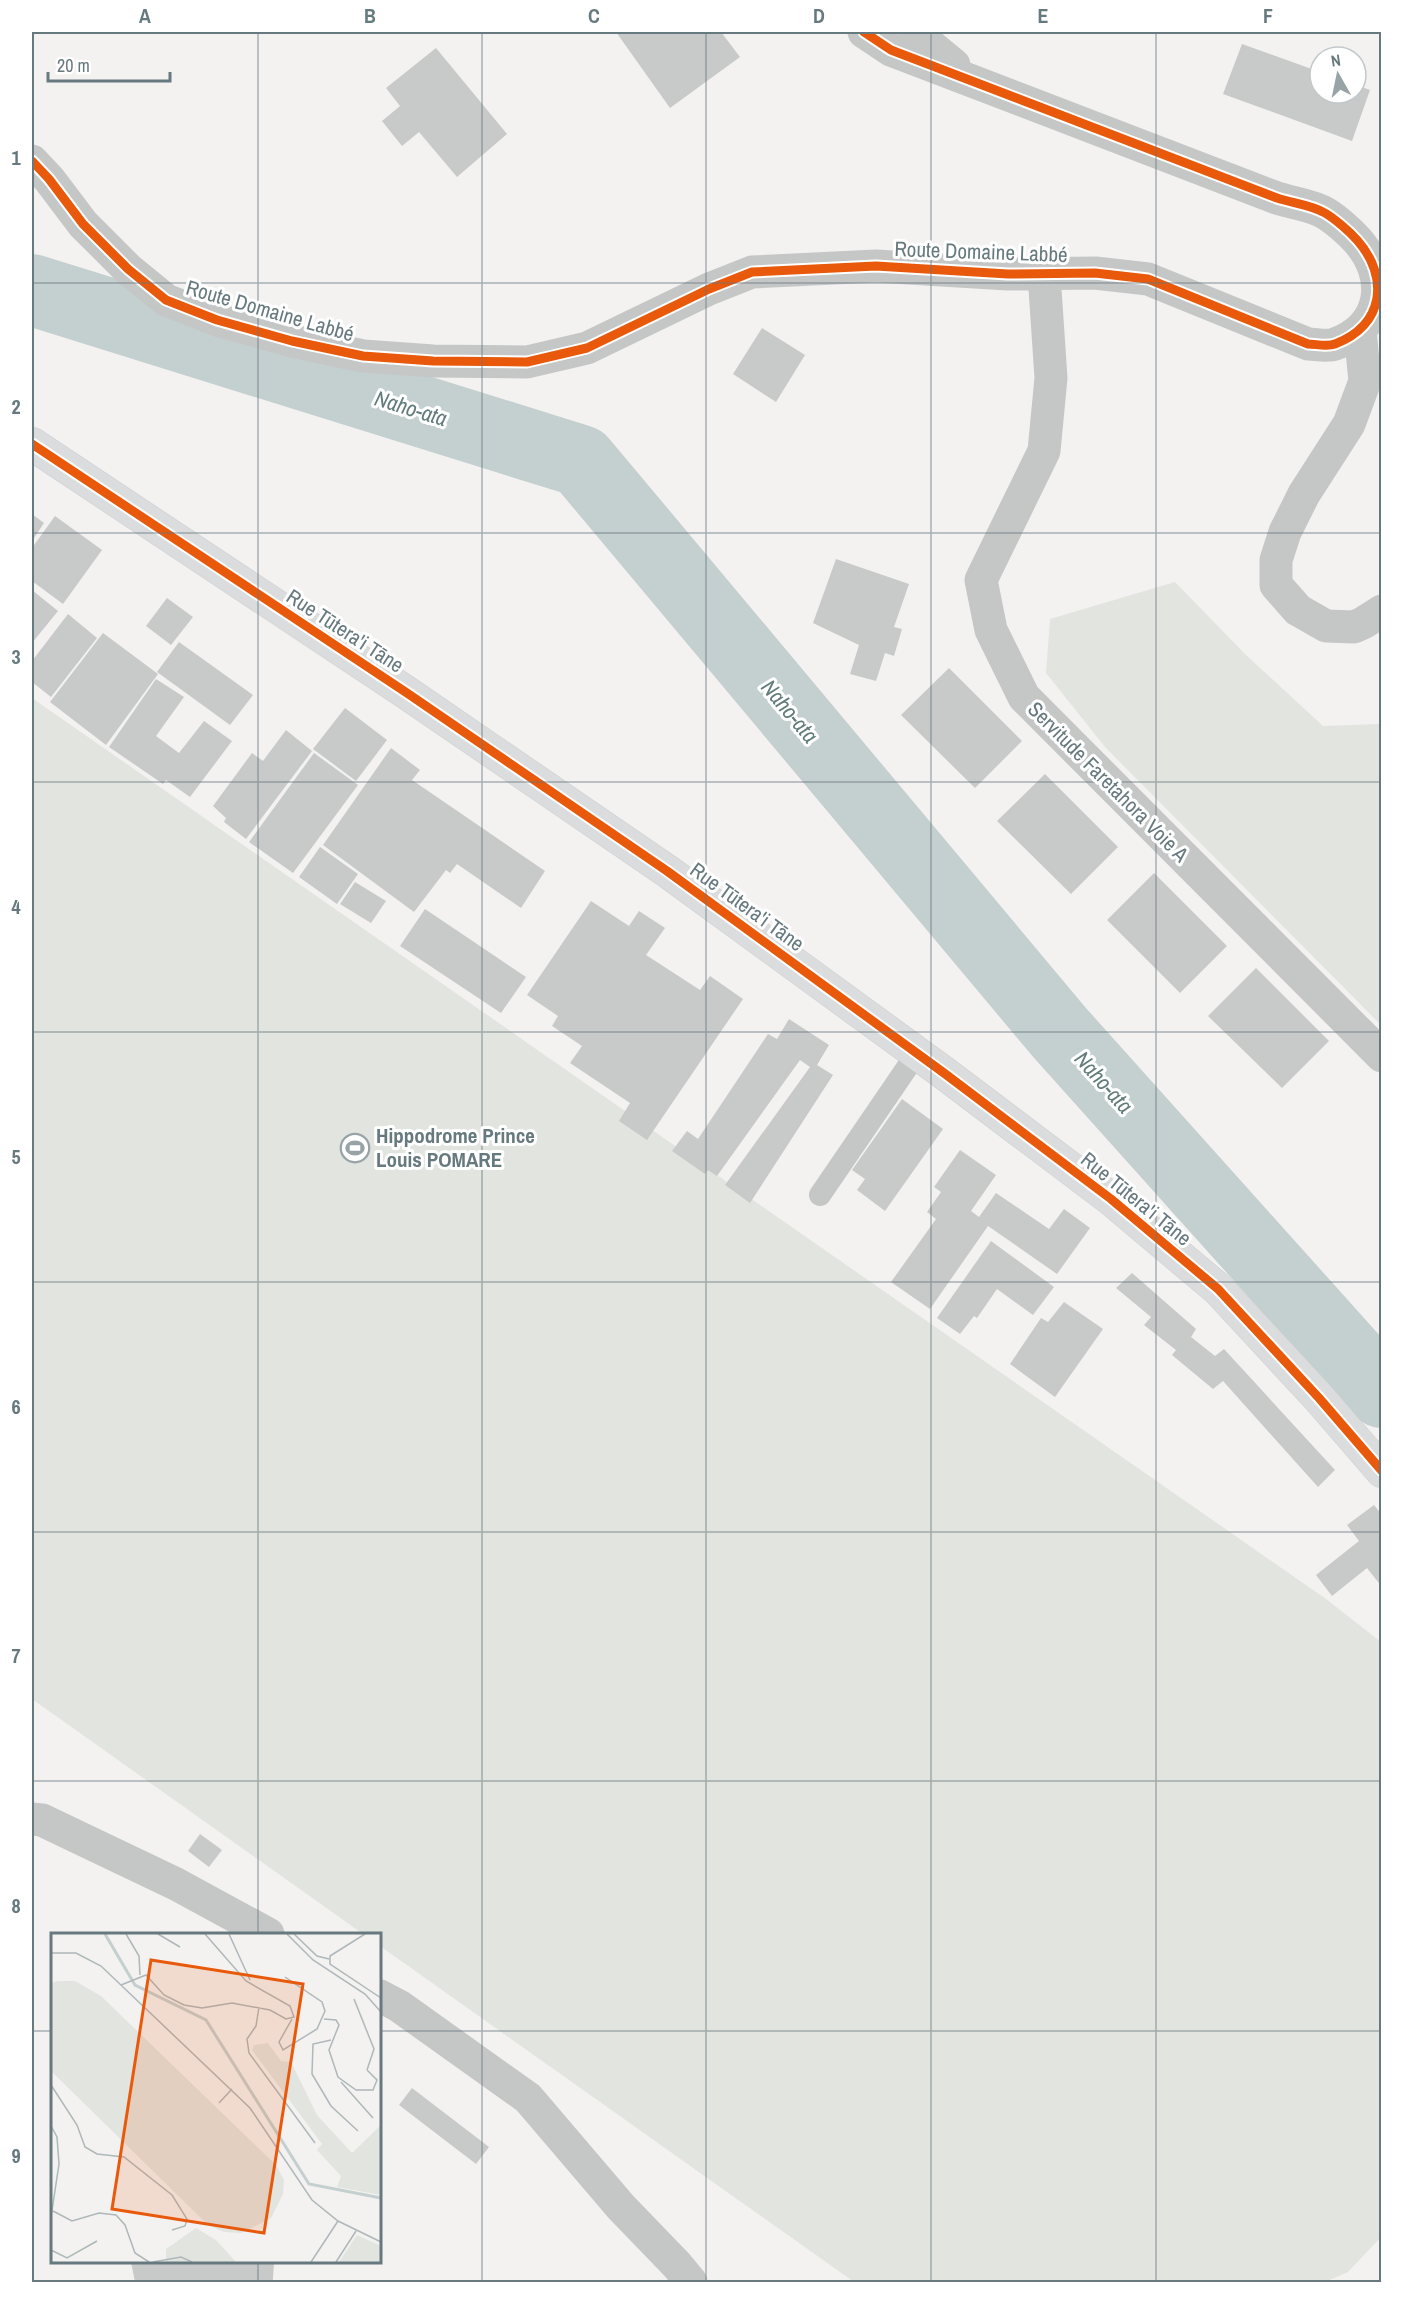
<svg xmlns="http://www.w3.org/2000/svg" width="1413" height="2314" font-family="'Archivo Narrow',sans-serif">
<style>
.green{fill:#e2e4df}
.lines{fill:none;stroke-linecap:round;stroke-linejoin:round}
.river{stroke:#c4cfcf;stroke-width:72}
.building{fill:#c8c9c9}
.secondary-casing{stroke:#cdcece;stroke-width:34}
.lane{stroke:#c5c7c7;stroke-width:22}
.street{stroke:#c5c7c7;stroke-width:33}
.secondary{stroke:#dbdcdd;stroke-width:33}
.cycleway-casing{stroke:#fff;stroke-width:13}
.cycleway{stroke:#e8590c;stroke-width:9}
.grid{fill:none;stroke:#66797e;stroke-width:1.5;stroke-opacity:0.55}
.labels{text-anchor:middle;stroke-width:6;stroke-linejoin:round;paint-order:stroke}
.street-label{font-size:21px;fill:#66797e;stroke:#fff}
.poi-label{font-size:21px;font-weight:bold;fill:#66797e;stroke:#fff;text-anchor:start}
.water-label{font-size:22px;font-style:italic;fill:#627b7b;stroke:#fff}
.inset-river{fill:none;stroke:#c4cfcf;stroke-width:3}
.inset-road{fill:none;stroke:#aeb7b9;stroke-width:1.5}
.view{fill:#e8590c;fill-opacity:0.15;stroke:#e8590c;stroke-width:3}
.inset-edge{fill:none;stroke:#66797e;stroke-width:3}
.neatline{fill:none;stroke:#66797e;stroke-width:2}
.grid-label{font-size:20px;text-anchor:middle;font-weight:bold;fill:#66797e}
</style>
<rect width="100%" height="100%" fill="#f3f2f1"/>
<path class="green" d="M1175,582L1245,654L1323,726L1381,724V1025L1105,747L1046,673L1050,619Z
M32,698L1326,1599L1381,1642V2237L1348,2272L1325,2282H854L380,1946V1934H363L32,1699Z"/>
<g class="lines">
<path class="river" d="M32,290L581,461L1060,1033L1382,1392"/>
</g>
<path class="building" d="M616,32H721L740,57L670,108Z
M1242,44L1320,72V93H1356V85L1370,90L1352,141L1223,94Z
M436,48L507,134L457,177L419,132L402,146L382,121L400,106L386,88Z
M762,328L805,355L776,402L733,374Z
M32,514L44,523L32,541Z
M55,516L102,550L63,604L32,581V548Z
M836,559L909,584L894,627L902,629L894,656L885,653L876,681L850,674L859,645L813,623Z
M32,590L58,611L32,643Z
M167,598L193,617L171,645L146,626Z
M68,614L97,638L51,697L32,682V661Z
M103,633L158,674L106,745L50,702Z
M179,642L253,695L230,725L157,672Z
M949,668L1022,741L975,788L901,715Z
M156,679L184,697L156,736L179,753L204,721L232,741L190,797L166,780L163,784L109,747Z
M345,708L387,740L356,781L313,749Z
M286,730L312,751L246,839L224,822L226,818L213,806L252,753L263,761Z
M391,748L420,770L412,780L545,871L521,908L457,864L450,873L446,870L414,912L323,845Z
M314,753L358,785L293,873L249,842Z
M1045,774L1118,847L1071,894L997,821Z
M320,847L358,874L337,904L299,877Z
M1154,873L1227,946L1180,993L1107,920Z
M355,882L386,901L371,923L340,904Z
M591,901L629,926L639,911L665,928L646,955L700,990L710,976L743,999L647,1140L619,1121L630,1103L570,1063L582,1046L552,1026L558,1016L527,995Z
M425,909L526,977L501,1013L400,946Z
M1256,968L1329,1041L1282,1088L1208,1016Z
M789,1019L829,1045L817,1065L833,1075L750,1203L725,1185L810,1067L800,1060L717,1176L708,1170L705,1174L672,1151L687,1131L698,1139L768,1034L777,1039Z
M902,1099L943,1129L885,1211L857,1190L865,1179L852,1170Z
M960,1150L996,1175L971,1211L979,1217L996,1193L1049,1229L1064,1209L1090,1228L1057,1274L988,1226L930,1309L891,1282L936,1219L927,1212L941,1192L934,1187Z
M991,1241L1054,1287L1033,1315L997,1289L977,1318L974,1316L960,1334L937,1318Z
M1132,1273L1196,1329L1191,1337L1215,1356L1224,1349L1335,1470L1318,1487L1223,1381L1213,1389L1172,1355L1176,1350L1144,1325L1151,1317L1116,1288Z
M1064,1302L1103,1329L1055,1397L1010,1364L1041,1318L1048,1322Z
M1374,1505L1382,1515V1587L1367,1568L1332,1596L1316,1575L1359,1541L1347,1525Z
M200,1834L222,1850L209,1867L188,1851Z
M412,2088L489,2147L476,2164L399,2105Z
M131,2262H274L273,2279L272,2282H135Z"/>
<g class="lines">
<g class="secondary-casing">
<path id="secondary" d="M32,444L407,693L667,871L944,1073L1111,1199L1218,1289L1319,1398L1382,1471"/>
</g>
<path class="lane" d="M820,1195L917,1053"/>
<path class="street" d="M914,32L954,65
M32,161L49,179L83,224L128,269L166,300L217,320L292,341L363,356L433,361L527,362L587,348L709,289L752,272L876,266L1008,274L1095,273L1148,279L1308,344C1316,344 1327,347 1335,344C1384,326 1390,277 1357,240C1349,231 1335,219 1325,213C1312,205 1292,203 1277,198L891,50L864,32
M1044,274L1051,378L1044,451L981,580L991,630L1024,697L1382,1056
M1360,331L1365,381L1349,424L1304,494L1285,532L1276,560V585L1298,610L1326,626L1354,627L1363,623L1382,611
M32,1819L42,1820L176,1884L268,1934
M380,1996L399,2006L528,2098L621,2207L677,2265L691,2282"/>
<use href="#secondary" class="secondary"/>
<g class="cycleway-casing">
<path id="cycleway" d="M32,161L49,179L83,224L128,269L166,300L217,320L292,341L363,356L433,361L527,362L587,348L709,289L752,272L876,266L1008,274L1095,273L1148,279L1308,344C1316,344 1327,347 1335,344C1384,326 1390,277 1357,240C1349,231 1335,219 1325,213C1312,205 1292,203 1277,198L891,50L864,32
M32,444L407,693L667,871L944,1073L1111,1199L1218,1289L1319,1398L1382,1471"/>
</g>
<use href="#cycleway" class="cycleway"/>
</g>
<path class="grid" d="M258,32V1934M482,32V2282M706,32V2282M931,32V2282M1156,32V2282M32,283H1382M32,533H1382M32,782H1382M32,1032H1382M32,1282H1382M32,1532H1382M32,1781H1382M32,2031H52M380,2031H1382M258,2262V2282"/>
<defs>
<g id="stadium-ring" transform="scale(1.5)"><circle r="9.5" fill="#fff" stroke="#97a3a6" stroke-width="1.5"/><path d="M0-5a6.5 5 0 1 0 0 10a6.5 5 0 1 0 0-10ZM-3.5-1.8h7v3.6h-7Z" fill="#97a3a6"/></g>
</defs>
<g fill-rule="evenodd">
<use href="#stadium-ring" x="355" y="1148"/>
</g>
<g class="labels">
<g class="street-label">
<text transform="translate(981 252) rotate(2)" y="7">Route Domaine Labbé</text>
<text transform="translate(270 311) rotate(16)" y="7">Route Domaine Labbé</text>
<text transform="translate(345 631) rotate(33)" y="7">Rue Tūtera'i Tāne</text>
<text transform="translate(1108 782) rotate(45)" y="7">Servitude Faretahora Voie A</text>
<text transform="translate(747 907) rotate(36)" y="7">Rue Tūtera'i Tāne</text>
<text transform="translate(1136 1199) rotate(39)" y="7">Rue Tūtera'i Tāne</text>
</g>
<g class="poi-label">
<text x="376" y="1143">Hippodrome Prince<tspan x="376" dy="24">Louis POMARE</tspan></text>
</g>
<g class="water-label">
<text transform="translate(411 408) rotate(17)" y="8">Naho-ata</text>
<text transform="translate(790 711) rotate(50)" y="8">Naho-ata</text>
<text transform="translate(1104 1082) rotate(48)" y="8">Naho-ata</text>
</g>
</g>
<g transform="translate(51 1933)">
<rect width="330" height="330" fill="#f3f2f1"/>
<path d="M7,48H24L50,63L225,232L233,247L232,261L220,285L190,300L173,299L157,292L0,138V50ZM217,110L230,128L240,129L266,182L301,220L330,192V262L286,254L290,243L266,217L271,211L201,117L203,112ZM145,295L165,307L185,329H115V316ZM306,302L330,313V329H288Z" fill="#e2e4df"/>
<path class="inset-river" d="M54,1L84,52L155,87L258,251L330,265"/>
<path class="inset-road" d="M75,1L88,23L89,42M107,1L129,14M178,1L199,47M236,1L262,27L314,61L330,79M243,1L266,23L278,26M314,1L279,23V31L330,65M0,20H25L50,33L199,175L261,267L287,288L330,309M234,44L271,69L274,78L266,96L232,117L228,109L241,86M70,52L95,42L113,62L133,72L151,75L181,70L219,77L235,86L243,84L239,73L195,48L154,1M303,66L323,116L316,137M208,74L205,93L196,106L198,120L264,210M273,86L285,87L288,92L278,117L287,144L305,157H322L326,147L316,137M280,107L262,111L261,141L280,173L307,198M290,149L322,185M0,152L26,192L34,214L46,221L73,224L121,262L136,286L134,293L121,297M168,170L181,156M0,193L6,204L8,231L0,284M2,278L21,288L48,280L65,282L74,292L84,320L98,329M0,317L16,325L46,308M102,329L130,324L141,329M260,329L287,288M285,329L305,298"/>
<path class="view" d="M100,27L252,51L213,300L61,276Z"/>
<rect width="330" height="330" class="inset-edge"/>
</g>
<rect width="1413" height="2314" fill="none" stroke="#ffffff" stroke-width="66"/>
<g transform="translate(1338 75) rotate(351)"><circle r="28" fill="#ffffff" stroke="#c2c9cb" stroke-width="1.5"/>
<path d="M0-4.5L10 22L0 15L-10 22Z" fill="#97a3a6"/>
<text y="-9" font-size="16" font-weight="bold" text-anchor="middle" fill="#66797e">N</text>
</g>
<path d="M48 72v9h122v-9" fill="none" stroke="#66797e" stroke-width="3"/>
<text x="57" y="72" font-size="18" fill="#66797e" stroke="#ffffff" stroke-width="4.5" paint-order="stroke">20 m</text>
<rect x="33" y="33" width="1347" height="2248" class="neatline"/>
<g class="grid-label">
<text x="145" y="23">A</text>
<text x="370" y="23">B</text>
<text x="594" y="23">C</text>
<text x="819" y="23">D</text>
<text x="1043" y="23">E</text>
<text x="1268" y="23">F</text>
<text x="16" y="165">1</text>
<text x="16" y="414">2</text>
<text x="16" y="664">3</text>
<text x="16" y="914">4</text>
<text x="16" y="1164">5</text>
<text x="16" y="1414">6</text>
<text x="16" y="1663">7</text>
<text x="16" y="1913">8</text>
<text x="16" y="2163">9</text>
</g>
</svg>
